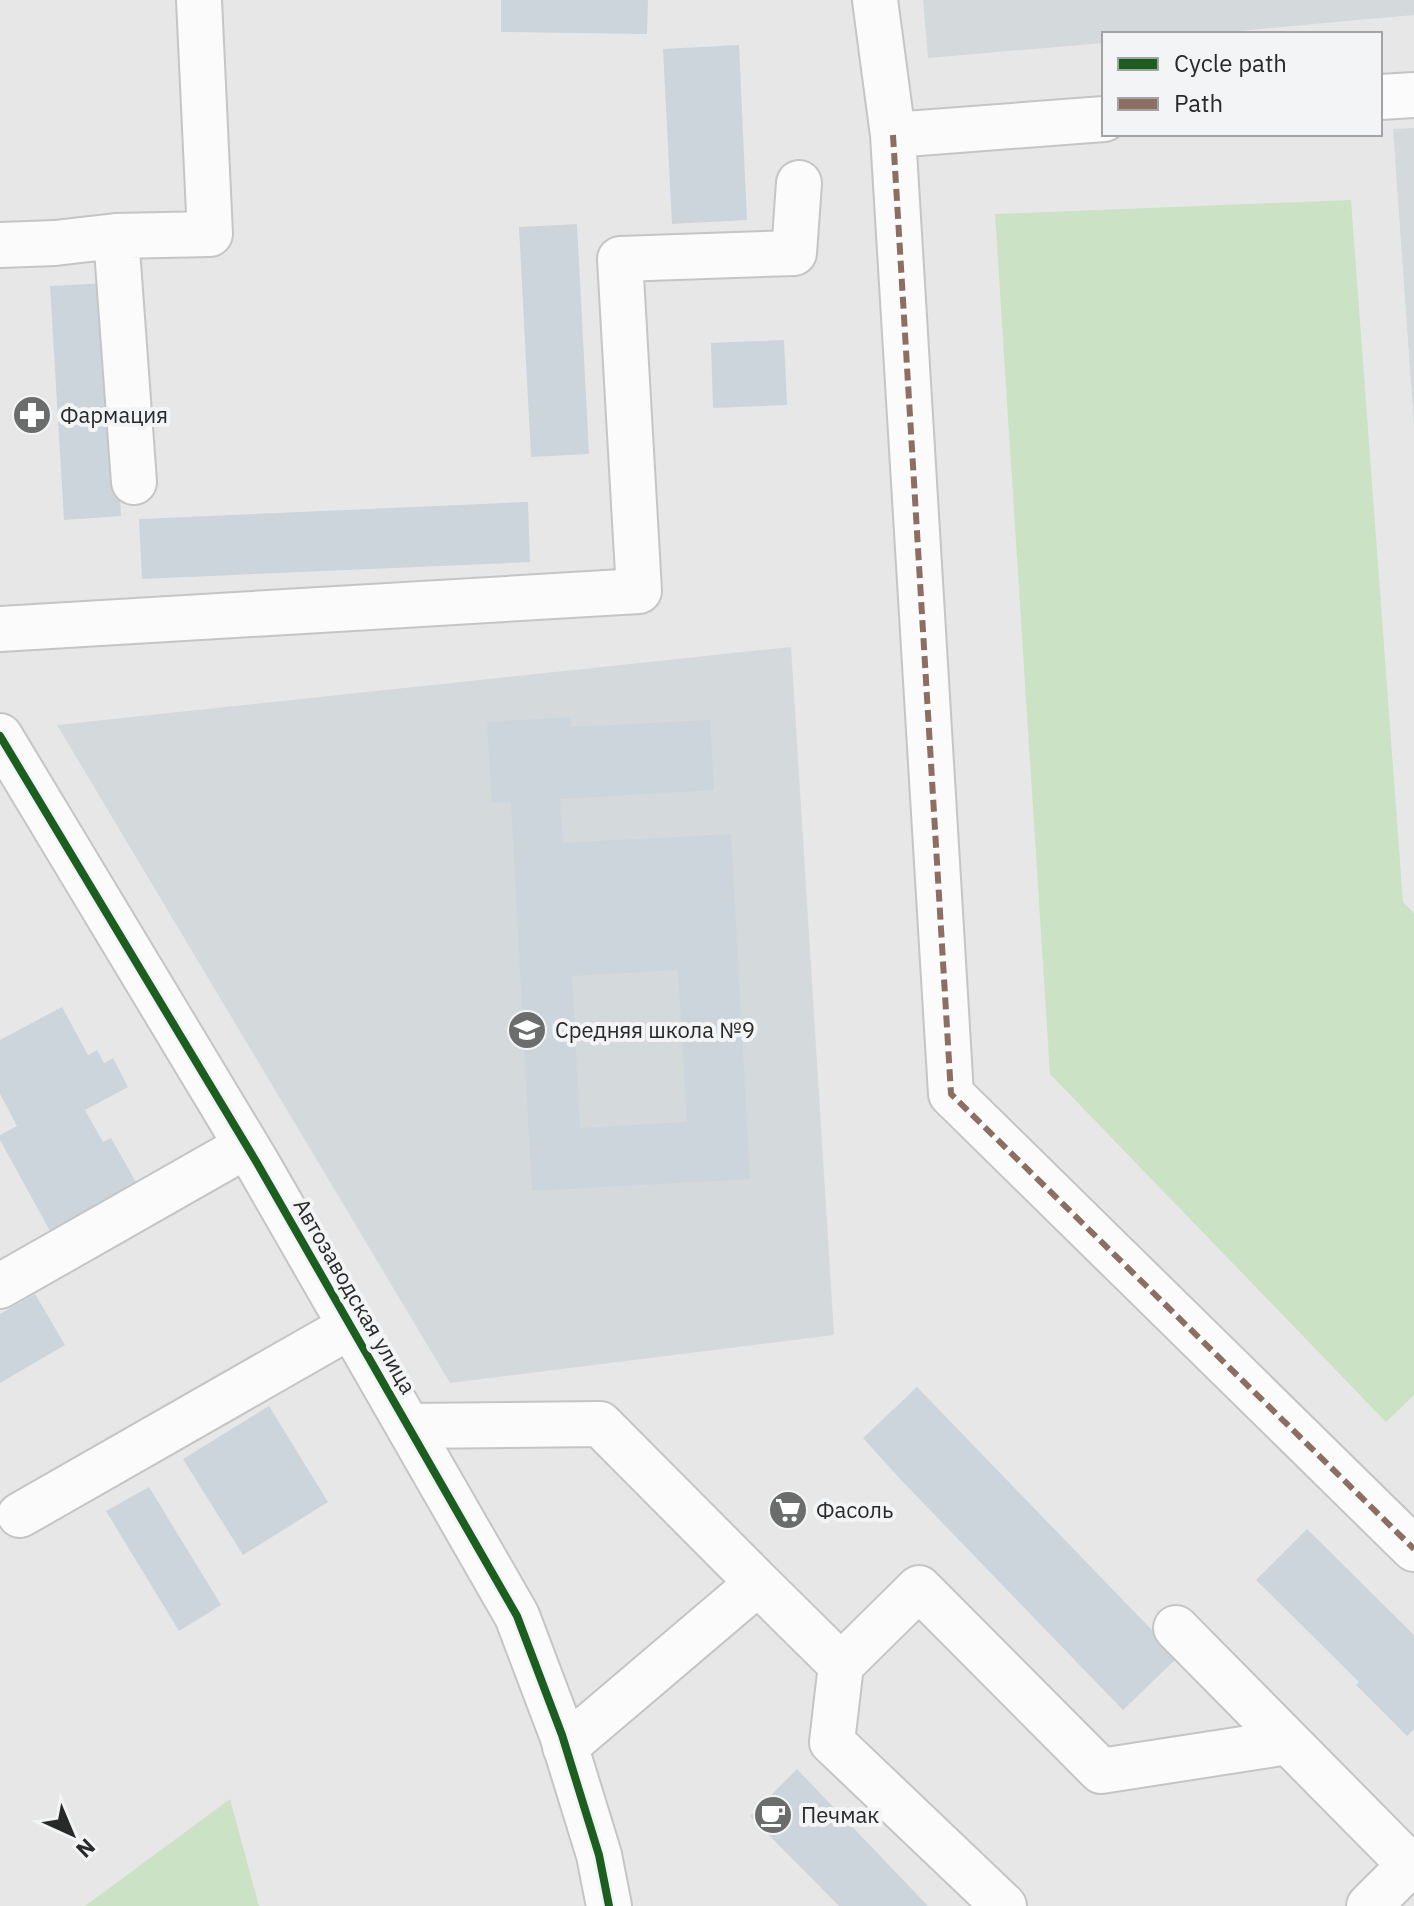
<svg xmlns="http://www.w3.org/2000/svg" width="1414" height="1906" font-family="'IBM Plex Sans',sans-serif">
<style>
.built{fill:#d4d9dc}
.green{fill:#cce2c5}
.building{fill:#ccd5dc;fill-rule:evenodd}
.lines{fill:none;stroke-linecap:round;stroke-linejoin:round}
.minor-casing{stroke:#c5c5c5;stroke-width:48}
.minor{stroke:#fbfbfb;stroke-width:44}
.quiet{stroke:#8d6e63;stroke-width:6;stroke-dasharray:12 6;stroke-linecap:butt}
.cycleway-casing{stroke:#f3f4f6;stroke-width:13}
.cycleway{stroke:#1b5e20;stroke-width:8}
.labels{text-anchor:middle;stroke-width:8;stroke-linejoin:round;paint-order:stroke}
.poi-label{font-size:22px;fill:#282929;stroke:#f3f4f6;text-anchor:start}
.street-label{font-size:22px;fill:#282929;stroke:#f3f4f6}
</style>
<rect width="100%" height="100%" fill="#e7e7e7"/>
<path class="built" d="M923,0H1414V15L1205,34H1104V43L928,58Z
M1414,128V425L1393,129Z
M791,647L834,1335L450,1383L57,725Z"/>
<path class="green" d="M1351,200L1403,902L1414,913V1395L1386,1422L1050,1074L995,214Z
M230,1799L259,1906H85Z"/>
<path class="building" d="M501,0H648L647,34L501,32Z
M739,45L747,220L672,224L663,49Z
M577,224L589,454L531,457L519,227Z
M108,283L121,516L64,520L50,286Z
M784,340L787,405L713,408L711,343Z
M528,502L530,562L142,579L139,519Z
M571,717V727L710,720L714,790L560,799L563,843L731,834L750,1179L532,1191L511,802L492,803L487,722ZM678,970L687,1122L580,1128L572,976Z
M62,1007L88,1055L97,1050L104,1063L113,1058L128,1087L85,1110L103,1142L111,1138L137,1184L50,1231L0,1140V1135L17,1126L0,1094V1040Z
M35,1294L65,1345L0,1383V1314Z
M917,1387L1178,1657L1123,1710L901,1480L863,1438Z
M269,1406L328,1502L243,1555L183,1459Z
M149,1487L221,1605L179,1631L106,1511Z
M1307,1529L1414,1635V1731L1413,1730L1407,1736L1356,1685L1359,1682L1256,1580Z
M797,1769L928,1906H839L750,1816Z"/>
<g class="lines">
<g class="minor-casing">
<path id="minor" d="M875,0L893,135L951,1094L1414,1549
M1380,97L1414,95
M893,135L1104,119
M116,236L134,482
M0,245L55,243L116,236L210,234L199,0
M0,629L639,591L620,259L794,253L799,183
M0,736L257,1163L517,1616L562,1735L599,1855L609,1906
M0,1286L246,1146
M408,1426L600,1424L758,1583
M20,1515L351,1326
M1176,1628L1410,1865L1369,1906
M841,1665L832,1742L1004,1906
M565,1747L758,1583L841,1665L919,1588L1101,1771L1288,1742"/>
</g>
<use href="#minor" class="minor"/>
<path class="quiet" d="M893,135L951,1094L1414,1549"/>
<g class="cycleway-casing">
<path id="cycleway" d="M0,736L257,1163L517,1616L562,1735L599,1855L609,1906"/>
</g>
<use href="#cycleway" class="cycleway"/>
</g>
<defs>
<g id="pharmacy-disc" transform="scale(2)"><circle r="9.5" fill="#6b6c6c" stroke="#f3f4f6"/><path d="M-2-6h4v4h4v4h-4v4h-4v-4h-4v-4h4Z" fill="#fff"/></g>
<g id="school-disc" transform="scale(2)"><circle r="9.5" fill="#6b6c6c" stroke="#f3f4f6"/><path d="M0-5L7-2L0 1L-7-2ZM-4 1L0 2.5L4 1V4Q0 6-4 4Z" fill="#fff"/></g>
<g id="supermarket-disc" transform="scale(2)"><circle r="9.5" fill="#6b6c6c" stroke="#f3f4f6"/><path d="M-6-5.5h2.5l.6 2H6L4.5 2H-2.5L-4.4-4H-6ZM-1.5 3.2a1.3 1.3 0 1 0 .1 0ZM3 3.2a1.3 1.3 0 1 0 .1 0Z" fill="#fff"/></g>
<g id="cafe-disc" transform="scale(2)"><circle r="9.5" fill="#6b6c6c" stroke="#f3f4f6"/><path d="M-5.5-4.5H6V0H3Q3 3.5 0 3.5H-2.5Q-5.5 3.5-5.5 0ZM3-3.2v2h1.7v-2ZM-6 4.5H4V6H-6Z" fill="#fff"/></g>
</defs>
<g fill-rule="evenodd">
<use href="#pharmacy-disc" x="32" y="415"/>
<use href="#school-disc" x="527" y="1030"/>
<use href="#supermarket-disc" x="788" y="1510"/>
<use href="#cafe-disc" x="773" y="1815"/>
</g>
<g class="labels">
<g class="poi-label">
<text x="60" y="423">Фармация</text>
<text x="555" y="1038">Средняя школа №9</text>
<text x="816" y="1518">Фасоль</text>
<text x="801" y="1823">Печмак</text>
</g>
<g class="street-label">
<text transform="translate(355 1296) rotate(60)" y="8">Автозаводская улица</text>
</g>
</g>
<rect x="1102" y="32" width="280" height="104" fill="#f3f4f6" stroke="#a2a3a4" stroke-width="2"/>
<rect x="1118" y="58" width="40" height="12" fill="#1b5e20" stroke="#a2a3a4" stroke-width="2"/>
<text x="1174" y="72" font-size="24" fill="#282929">Cycle path</text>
<rect x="1118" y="98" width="40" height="12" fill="#8d6e63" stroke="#a2a3a4" stroke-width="2"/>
<text x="1174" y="112" font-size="24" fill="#282929">Path</text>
<g transform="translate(72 1834) rotate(136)" stroke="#f3f4f6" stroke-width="6" paint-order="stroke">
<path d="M0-6L14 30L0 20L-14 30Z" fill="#282929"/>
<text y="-12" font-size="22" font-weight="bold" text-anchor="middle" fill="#282929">N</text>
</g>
</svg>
